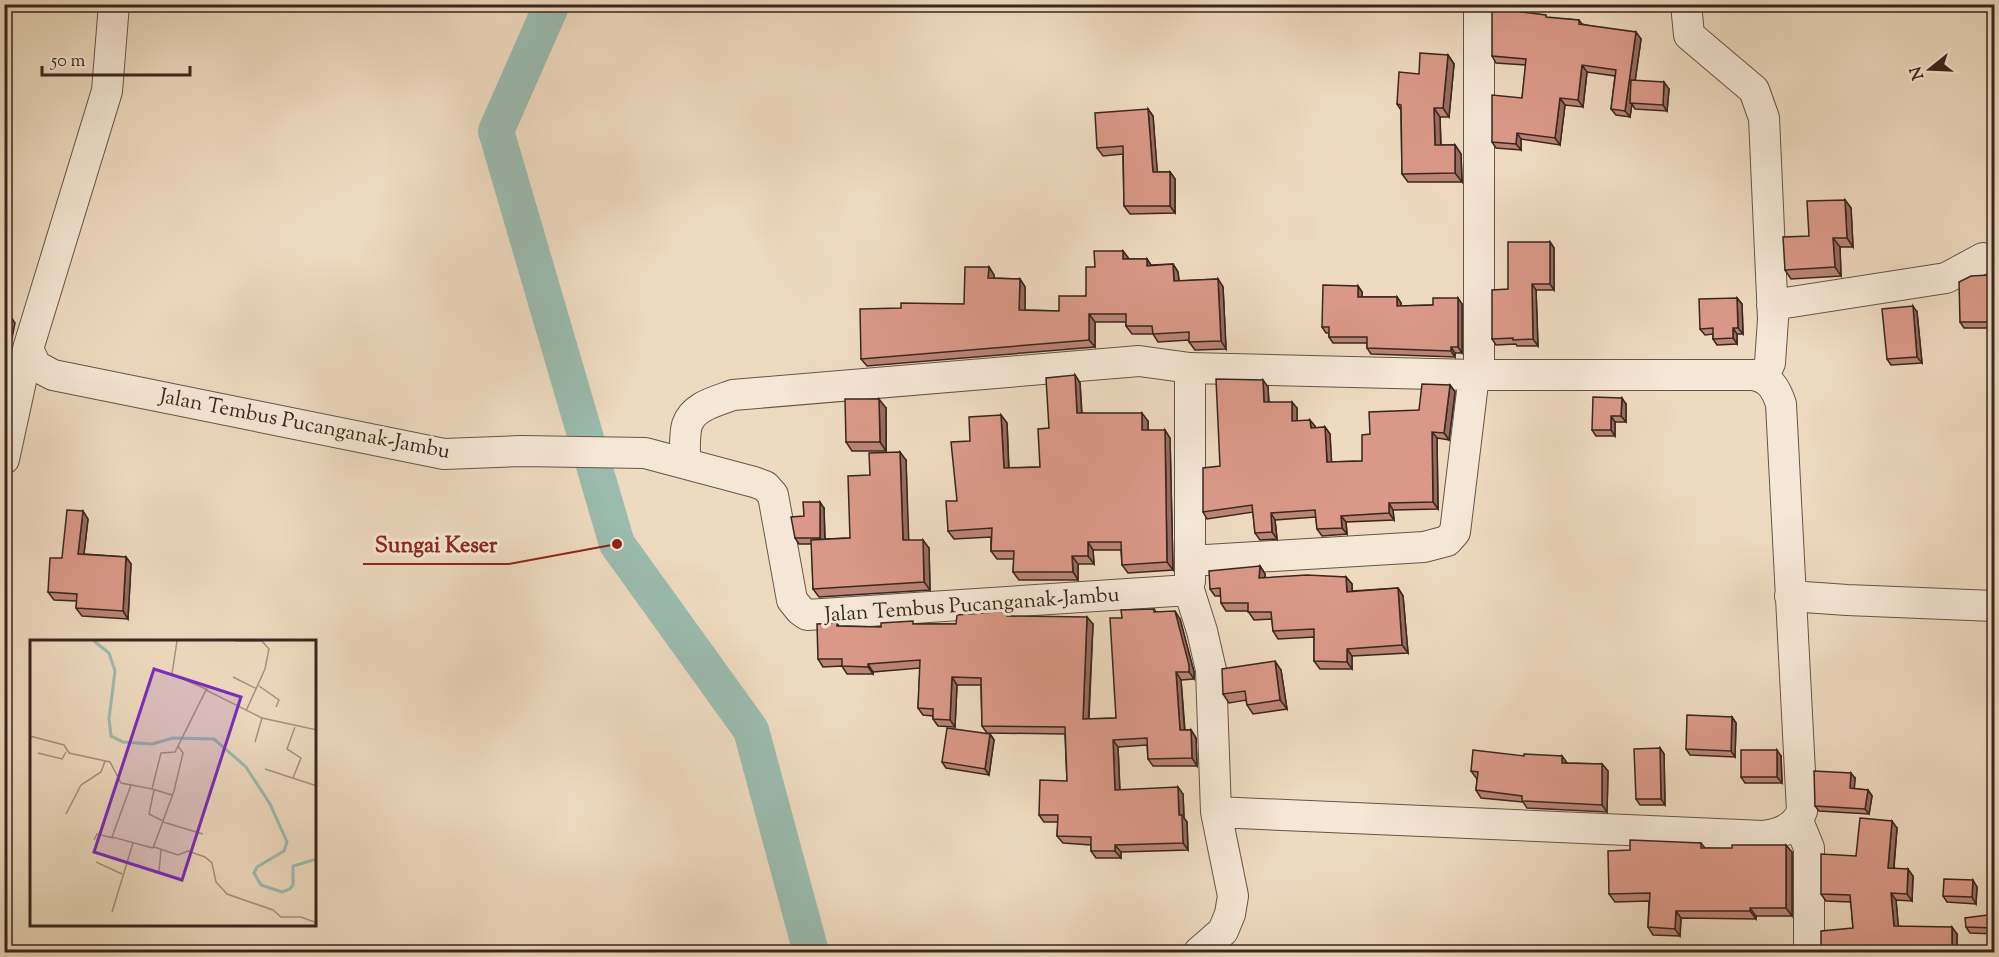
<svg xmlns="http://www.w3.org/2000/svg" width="1999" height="957" font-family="'Sorts Mill Goudy',serif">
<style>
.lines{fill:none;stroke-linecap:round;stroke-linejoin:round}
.river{stroke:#9abbae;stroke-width:36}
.minor-casing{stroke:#665446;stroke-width:32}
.minor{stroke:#f4e7d5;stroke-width:30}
.wall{fill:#bb8475;stroke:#39271d;stroke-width:1.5}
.shaded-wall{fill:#996b5f;stroke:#39271d;stroke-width:1.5}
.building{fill:#da9988;stroke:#39271d;stroke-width:1.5}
.labels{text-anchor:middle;stroke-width:6;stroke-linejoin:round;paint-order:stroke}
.street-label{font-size:21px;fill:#39271d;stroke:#f4e7d5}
.inset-river{fill:none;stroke:#9abbae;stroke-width:3}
.inset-road{fill:none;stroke:#a6927e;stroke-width:1.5}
.view{fill:#7b2cbf;fill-opacity:0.15;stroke:#7b2cbf;stroke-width:3}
.inset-edge{fill:none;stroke:#39271d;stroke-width:3}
.leader{fill:none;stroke:#8f2418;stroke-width:2}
.callout-dot{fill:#8f2418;stroke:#f4e7d5;stroke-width:2}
.callout-label{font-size:22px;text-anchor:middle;font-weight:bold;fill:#8f2418;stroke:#f4e7d5;stroke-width:6;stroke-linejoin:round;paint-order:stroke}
</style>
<rect width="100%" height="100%" fill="#eedabf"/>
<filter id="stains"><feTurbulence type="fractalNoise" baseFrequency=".00333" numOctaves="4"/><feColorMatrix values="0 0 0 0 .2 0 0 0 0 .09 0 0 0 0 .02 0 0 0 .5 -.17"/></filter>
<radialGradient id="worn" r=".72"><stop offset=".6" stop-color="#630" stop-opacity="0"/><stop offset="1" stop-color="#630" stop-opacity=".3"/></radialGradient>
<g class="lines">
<path class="river" d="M552,4L496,131L617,544L751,730L811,952"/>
<g class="minor-casing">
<path id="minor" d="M114,4L107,91L28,349L36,366L53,375L444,454L521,451L645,453L754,482L765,486L773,495L792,600L800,610L807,615L1189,590L1202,631L1211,670L1216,812L1233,896L1230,914L1223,931L1199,952
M1479,4V375
M1686,4L1689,35L1754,90L1764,118L1773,319L1770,363L1763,377
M1772,305L1946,278L1983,258
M4,459L28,349
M685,463C685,452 684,436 687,425C693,406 717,401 733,395L1139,361L1190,368L1474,375H1753C1770,378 1776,389 1781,404L1802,811C1796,828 1780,834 1763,836L1216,812
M1190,561L1424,547L1447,541L1455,532L1474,375
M1190,581V368
M1790,596L1847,600L1994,606
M1798,821L1809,848V952"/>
</g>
<use href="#minor" class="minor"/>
</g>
<path class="wall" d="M1548,18L1579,20L1582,24L1641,39L1635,81L1669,89L1667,111L1635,109L1632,104L1630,117L1616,115L1611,109L1615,76L1587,72L1583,107L1565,105L1560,145L1521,139V150L1496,148L1492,142L1522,98L1526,65L1496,63L1492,56Z
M1448,55L1454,64L1449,117H1440L1441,145H1455L1461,154L1462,182H1408L1402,174L1401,110L1397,104L1419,74Z
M1148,109L1153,116L1157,172H1170L1175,179V213L1130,214L1124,206L1123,154L1103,156L1097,148Z
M1845,200L1851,208L1853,247H1840L1841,276L1791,279L1785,270L1809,236Z
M1550,242L1554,248V290H1536L1538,346H1517L1516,344L1496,345L1492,339L1508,289Z
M1123,251L1129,259H1147L1151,265L1173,264L1178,272L1179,281L1218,279L1223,287L1226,349L1195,350L1189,342V340L1158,342L1153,334H1132L1126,326V322H1095V347L867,366L861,359L901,308L964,304L989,267L994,275V278L1020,279L1025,287V310L1059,311L1086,296L1095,267Z
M1990,275L1994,281L1995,328H1964L1960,322Z
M1358,286L1362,292V297H1397L1401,303V306L1462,304V353H1455V357L1371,354L1367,348V343H1333L1329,337V333H1326L1322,327Z
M1737,298L1742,304L1743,334H1737V344L1717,345L1713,339V334L1705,335L1700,329Z
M1917,312L1922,363L1891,365L1887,359Z
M1995,352V395L1990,388Z
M1075,375L1080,383L1082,413L1148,421V430L1170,438L1173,570L1128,573L1122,565L1121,550H1093L1094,564H1078V580H1019L1013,572L1014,559H997L991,551V537L954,539L948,531L957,501L970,441L1001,415L1007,423L1009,468L1040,467L1049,428Z
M1450,385L1455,392L1449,440L1437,438L1438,509L1393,510L1394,520L1346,522L1347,534L1322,536L1317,529L1316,517L1275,520L1277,539L1260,540L1255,533L1253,512L1207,519L1203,512L1220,466L1268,387L1269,402L1297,408V421L1315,426V428L1325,427L1330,434L1331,462L1362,461L1370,434L1419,410Z
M1626,404V422H1615V436H1596L1592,430Z
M886,408V451H852L846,442Z
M906,460L908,540L929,548L930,590L819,597L813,589L812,544H799L795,538L804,516L824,508L825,539L850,538L870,475Z
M88,519L84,554L126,557L131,564L128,619L82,616L76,608L77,601L54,600L48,592L62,558Z
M1260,566L1265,574V578L1346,577L1352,584V591L1398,588L1403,596L1408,653L1352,656V669H1320L1314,661V637L1278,639L1273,631L1272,619L1254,620L1248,611H1226L1221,603V596H1215L1210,589Z
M1154,609L1156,612L1180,619L1194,672V679L1181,680L1185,730H1191L1196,738L1197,766H1153L1148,759L1147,745L1118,747L1120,790L1183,794L1184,818L1187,822L1188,850L1121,852V858H1096L1091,851V845L1063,843L1057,836L1058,822H1044L1039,815L1067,781L1065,734L987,733L982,726L981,685H957L955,727L938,726L933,719V716L923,715L918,708L920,668L873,672V674H847L842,666L823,667L818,659L837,623L839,626L881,627L914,624H956L1011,616L1093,624L1089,719L1116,718L1122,618Z
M1281,670L1287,709L1253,714L1247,705L1246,700L1229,703L1223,694Z
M1732,717L1736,723L1735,757L1690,755L1686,749Z
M990,734L994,740L989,775L946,768L942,762Z
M1660,748L1664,754L1665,805H1640L1636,799Z
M1524,756H1562L1567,763L1602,764L1608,771L1607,812L1527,808L1523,802L1481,798L1476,790L1477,779L1471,771Z
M1781,756L1782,783H1745L1741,777Z
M1855,778L1854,789L1868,790L1872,796L1869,814L1819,811L1815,806Z
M1897,828L1894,868L1913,876L1912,901L1896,900L1898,926L1957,934V952H1818L1853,928L1851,902L1826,901L1821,894L1856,856Z
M1701,843L1705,848L1792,852V916H1756V919L1681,918L1680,936L1653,935L1648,927L1649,901L1615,902L1609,894L1630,850Z
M1977,887L1976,904L1947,902L1943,896Z
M1995,914V934L1970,933L1966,927Z"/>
<path class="shaded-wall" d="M1636,32L1641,39L1632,103H1630L1632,104L1630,117L1625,111Z
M1448,55L1454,64L1449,117L1443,108Z
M1582,65L1587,72L1583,107L1578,100Z
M1664,82L1669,89L1667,111L1663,105Z
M1560,98L1565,105L1560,145L1555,138Z
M1434,108L1440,117L1441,154L1435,145Z
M1148,109L1153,116L1158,180L1153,172Z
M1517,133L1521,139V150L1516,144Z
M1455,145L1461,154L1462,182L1455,173Z
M1170,172L1175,179V213L1170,206Z
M1845,200L1851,208L1853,247L1847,238Z
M1833,238L1840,247L1841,276L1835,267Z
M1550,242L1554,248V290L1550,284Z
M1123,251L1129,259H1123Z
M1147,259L1152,267L1147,266Z
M1173,264L1178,272L1180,289L1174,281Z
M989,267L994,275V286L988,278Z
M1990,275L1994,281L1995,326L1991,322Z
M1020,279L1025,287V318L1019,310Z
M1218,279L1223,287L1226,349L1221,341Z
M1532,284L1536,290L1538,346L1533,339Z
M1358,286L1362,292V303L1358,297Z
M1397,297L1401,303V312L1397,306Z
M1458,298L1462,304V353L1458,347Z
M1737,298L1742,304L1743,334L1738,328Z
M1913,306L1917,312L1922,363L1917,357Z
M9,314L15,323L5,374L4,337Z
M1089,314L1095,322V347L1089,340Z
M1733,328L1737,334V344L1733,338Z
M1451,347L1455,353V357L1451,351Z
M1075,375L1080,383L1082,421L1077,413Z
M1263,380L1268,387L1269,409L1264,402Z
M1450,385L1455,392L1449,440L1444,433Z
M1622,398L1626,404V422L1621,416Z
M879,399L886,408V451L880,442Z
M1292,402L1297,408V428L1292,421Z
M1142,413L1148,421V438L1142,430Z
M1001,415L1007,423L1009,476L1004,468Z
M1611,416L1615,422V436L1611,430Z
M1310,420L1315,426L1316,435L1311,428Z
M1325,427L1330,434L1332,469L1327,462Z
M1165,430L1170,438L1173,570L1167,562Z
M1432,432L1437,438L1438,509L1433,502Z
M900,452L906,460L909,548L903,540Z
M820,502L824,508L825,544L820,538Z
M1389,503L1393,510L1394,520L1389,513Z
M83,511L88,519L83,562L78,554Z
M1271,513L1275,520L1277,539L1272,532Z
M1341,516L1346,522L1347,534L1342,528Z
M923,540L929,548L930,590L924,582Z
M1088,542L1093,550L1094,564L1088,556Z
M1072,556L1078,564V580L1073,572Z
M126,557L131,564L128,619L123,611Z
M1260,566L1265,574L1264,586L1259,578Z
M1346,577L1352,584V599L1347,592Z
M1398,588L1403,596L1408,653L1402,645Z
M1175,611L1180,619L1194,672V679L1189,672Z
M1087,617L1093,624L1088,726L1083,719Z
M1347,649L1352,656V669L1347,662Z
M1275,661L1281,670L1287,709L1280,700Z
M868,664L873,672V674L868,667Z
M1176,672L1181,680L1185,738L1180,730Z
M952,677L957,685L955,727L950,720Z
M1732,717L1736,723L1735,757L1731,751Z
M1191,730L1196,738L1197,766L1192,758Z
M990,734L994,740L989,775L985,769Z
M1113,740L1118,747L1120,798L1115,790Z
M1660,748L1664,754L1665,805L1661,799Z
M1777,750L1781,756L1782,783L1777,777Z
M1562,756L1567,763H1562Z
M1602,764L1608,771L1607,812L1602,805Z
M1851,773L1855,778L1854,794L1850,788Z
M1178,787L1183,794L1184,818L1187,822L1188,850L1183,843L1179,815Z
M1868,790L1872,796L1869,814L1865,809Z
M1892,821L1897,828L1893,875L1888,868Z
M1115,845L1121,852V858L1115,851Z
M1786,845L1792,852V916L1786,908Z
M1908,869L1913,876L1912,901L1907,894Z
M1973,880L1977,887L1976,904L1972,897Z
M1891,893L1896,900L1899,933L1894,926Z
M1750,908L1756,916V919L1750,911Z
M1676,911L1681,918L1680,936L1675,929Z
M1952,927L1957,934V952H1952Z"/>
<path class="building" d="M1492,8L1546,15V17L1579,20V24L1636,32L1625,111L1611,109L1616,70L1582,65L1578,100L1560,98L1555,138L1517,133L1516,144L1492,142V95L1522,98L1526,59L1492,56Z
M1420,53L1448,55L1443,108H1434L1435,145H1455V173L1402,174L1401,105L1397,104L1399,72L1419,74Z
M1631,80L1664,82L1663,105L1630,103Z
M1148,109L1153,172H1170V206H1124L1123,146L1097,148L1095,113Z
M1845,200L1847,238H1833L1835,267L1785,270L1783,237L1809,236L1807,201Z
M1508,242H1550V284H1532L1533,339L1513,340V338L1492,339V290L1508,289Z
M1094,251H1123V259H1147V266L1173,264L1174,281L1218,279L1221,341L1189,342V332L1153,334L1152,326H1126V314H1089V340L861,359L860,309L901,308V303L964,304L965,267H989L988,278L1020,279L1019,310L1059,311V296H1086V267H1095Z
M1990,275L1991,322H1960L1959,282L1971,276Z
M1323,285L1358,286V297H1397V306L1433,305V298H1458V347H1451V351L1367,348V337H1329V327H1322Z
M1737,298L1738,328H1733V338L1713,339V328L1700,329L1699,299Z
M1913,306L1917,357L1887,359L1882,309Z
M4,313L9,314L4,337Z
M1989,352H1995V388H1990Z
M1075,375L1077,413H1142V430H1165L1167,562L1122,565L1121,542H1088V556H1072L1073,572H1013L1014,551H991L992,528L948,531L946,501H957L951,442L970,441L969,417L1001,415L1004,468L1040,467L1038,429L1049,428L1046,378Z
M1216,379L1263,380L1264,402H1292V421L1310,420L1311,428L1325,427L1327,462L1362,461V435L1370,434L1369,412L1419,410L1422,384L1450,385L1444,433L1432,432L1433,502L1389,503V513L1341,516L1342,528L1317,529L1315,510L1271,513L1272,532L1255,533L1252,505L1203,512V468L1220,466Z
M1593,397L1622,398L1621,416H1611V430H1592Z
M845,399H879L880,442H846Z
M900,452L903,540H923L924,582L813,589L811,540L850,538L848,476L870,475L869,453Z
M803,502H820V538H795L791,517L804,516Z
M67,510L83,511L78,554L126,557L123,611L76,608L77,594L48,592L50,558H62Z
M1260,566L1259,578L1307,575L1346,577L1347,592L1398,588L1402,645L1347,649V662L1314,661V629L1273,631L1271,612H1248V603H1221L1220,588L1210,589L1209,571Z
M1154,609V612L1175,611L1189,665V672H1176L1180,730H1191L1192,758L1148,759L1147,738L1113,740L1115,790L1178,787L1179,815H1182L1183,843L1115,845V851H1091V837L1057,836L1058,815H1039L1040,780L1067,781L1065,727L982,726L981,678L952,677L950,720L933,719V709L918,708L920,660L868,664V667L842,666V659H818L817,624L837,623V626L881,627V623L913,621V624H956L957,615L1007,611V616L1087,617L1083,719L1116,718L1110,618H1122L1121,610Z
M1275,661L1280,700L1247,705L1245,691L1223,694L1222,669Z
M1687,715L1732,717L1731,751L1686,749Z
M947,728L990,734L985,769L942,762Z
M1660,748L1661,799H1636L1634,749Z
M1473,750L1524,756V754L1562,756V763L1602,764V805L1522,801V796L1476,790L1478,772L1471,771Z
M1741,750H1777V777H1741Z
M1814,771L1851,773L1850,788L1868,790L1865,809L1815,806Z
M1860,818L1892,821L1888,868L1908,869L1907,894L1891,893L1894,926L1952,927V952H1818L1821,945V931L1853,928L1850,895L1821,894V854L1856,856Z
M1630,840L1701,843V848H1732V845H1786V908H1750V911H1676L1675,929L1648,927L1650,893L1609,894L1608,851L1630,850Z
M1944,879L1973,880L1972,897L1943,896Z
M1995,914V928L1966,927L1965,918Z"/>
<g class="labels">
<g class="street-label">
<text transform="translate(305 423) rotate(11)" y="7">Jalan Tembus Pucanganak-Jambu</text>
<text transform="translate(972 604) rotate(-4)" y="7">Jalan Tembus Pucanganak-Jambu</text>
</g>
</g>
<g transform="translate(30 640)">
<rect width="286" height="286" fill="#eedabf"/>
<path class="inset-river" d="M64,1L79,13L85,31L79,79L81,96L93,102L122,104L143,98L184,99L216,127L240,164L257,202L254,211L227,227L224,233L231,245L252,252L260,249L263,245V226L287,219"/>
<path class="inset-road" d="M147,1L142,34L178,50M205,1H232M203,37L227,49M229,46L249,60L246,67M216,71L235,29L239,9L232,1M0,96L34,105L39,113L80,122L91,143L122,149L131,113L145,112L176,50L232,78L287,90M225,102L232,78M8,113L32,119L36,112M235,129L287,146M263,138L271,118L257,109L265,87M101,145L82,197L123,208L144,151L153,113L148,106M122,149L142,155M124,150L119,174L133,181M36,174L51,145L71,132L75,121M133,182L173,194M64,200L67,194L83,198M124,207L148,215L158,211L175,217L182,223L186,242L197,254L243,270L251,277H271L287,283M66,222L92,234M129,231L131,210M82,272L103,203"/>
<path class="view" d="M124,29L211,57L152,240L64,212Z"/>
<rect width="286" height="286" class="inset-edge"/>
</g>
<path class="leader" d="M617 544L509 564H363"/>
<circle class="callout-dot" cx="617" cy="544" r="6"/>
<g class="callout-label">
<text x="436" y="552">Sungai Keser</text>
</g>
<rect width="1999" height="957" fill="none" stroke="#eedabf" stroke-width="24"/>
<rect x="6" y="6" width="1987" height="945" fill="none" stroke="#39271d" stroke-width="3"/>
<rect x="12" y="12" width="1975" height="933" fill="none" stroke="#39271d" stroke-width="1.5"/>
<g transform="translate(1930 69) rotate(252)" stroke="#f4e7d5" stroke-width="4.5" paint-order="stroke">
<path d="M0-4.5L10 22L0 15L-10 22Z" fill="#39271d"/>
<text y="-9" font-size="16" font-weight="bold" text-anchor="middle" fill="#39271d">N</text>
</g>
<path d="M42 66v9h148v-9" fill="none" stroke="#39271d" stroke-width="3"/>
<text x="51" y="66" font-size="18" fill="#39271d" stroke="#f4e7d5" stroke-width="4.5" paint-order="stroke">50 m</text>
<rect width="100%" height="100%" filter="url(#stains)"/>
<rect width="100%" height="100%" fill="url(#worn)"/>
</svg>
